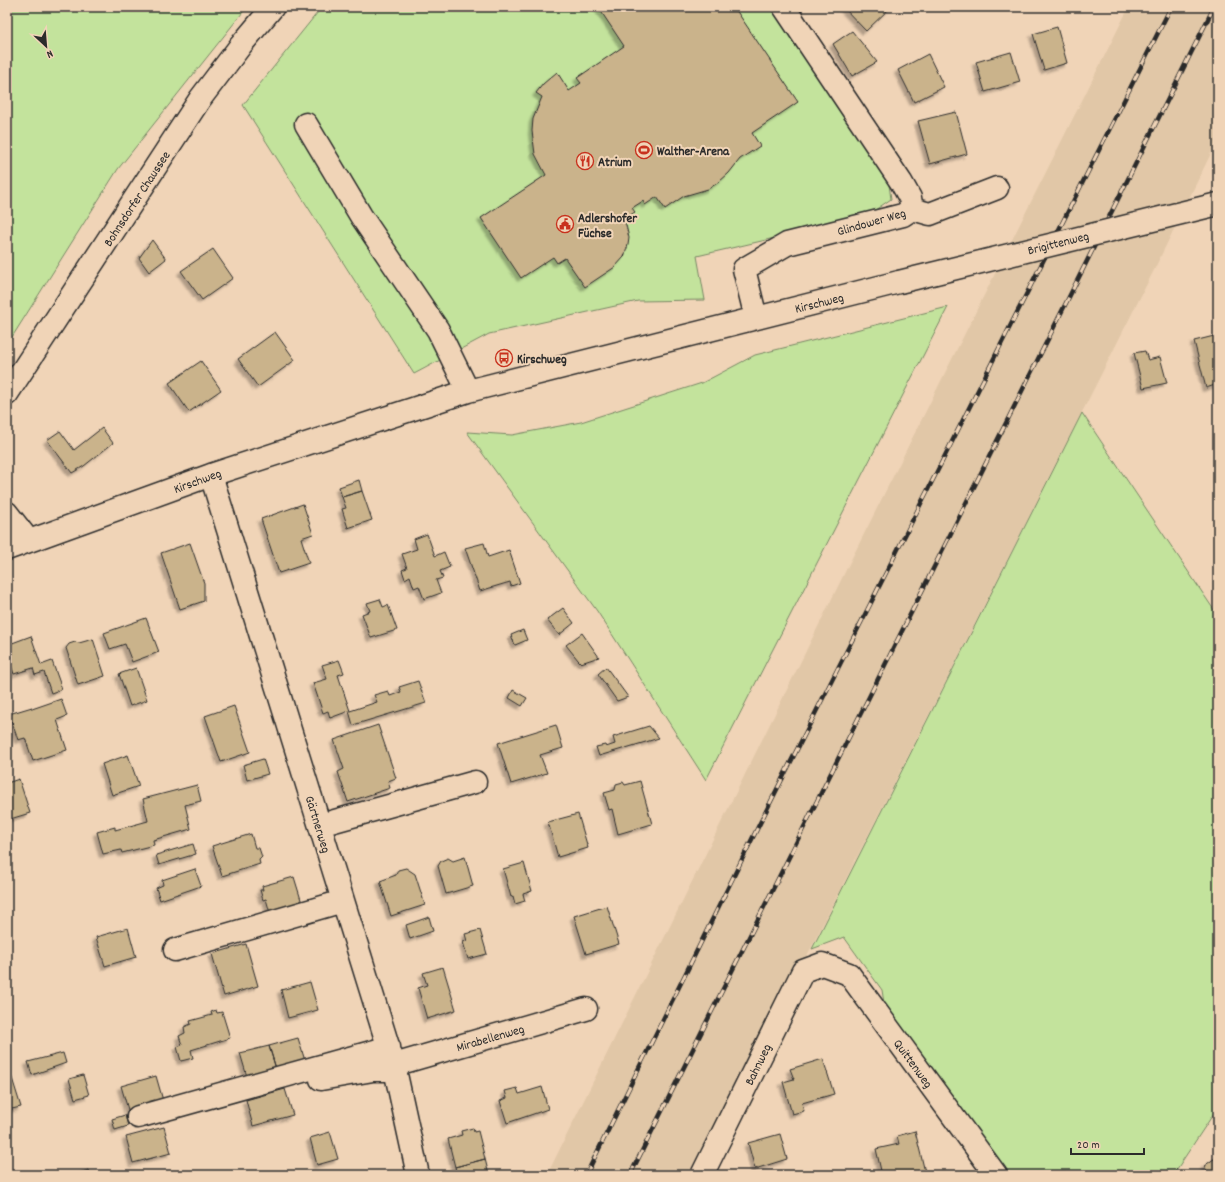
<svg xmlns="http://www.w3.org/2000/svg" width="1225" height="1182" font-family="Dekko,sans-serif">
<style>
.built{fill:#e1c7a7}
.green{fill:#c3e39c;stroke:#778764}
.building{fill:#cab38b;stroke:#2b2b2b;filter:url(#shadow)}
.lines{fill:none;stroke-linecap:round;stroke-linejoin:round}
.minor-casing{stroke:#2b2b2b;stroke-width:25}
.minor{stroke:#f0d4b7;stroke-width:22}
.rail-casing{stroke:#2b2b2b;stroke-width:4.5}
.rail{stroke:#f0d4b7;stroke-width:3;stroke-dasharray:9;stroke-linecap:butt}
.minor-bridge-casing{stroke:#2b2b2b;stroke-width:25;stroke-linecap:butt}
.minor-bridge{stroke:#f0d4b7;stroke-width:22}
.labels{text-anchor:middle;stroke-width:4;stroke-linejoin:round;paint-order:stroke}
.poi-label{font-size:13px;font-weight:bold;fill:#2b2b2b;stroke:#f0d4b7;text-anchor:start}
.street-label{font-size:13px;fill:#2b2b2b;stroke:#f0d4b7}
</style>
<defs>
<filter id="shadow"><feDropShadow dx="-3.5" dy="3.5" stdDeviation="1" flood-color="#0004"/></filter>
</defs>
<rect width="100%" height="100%" fill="#f0d4b7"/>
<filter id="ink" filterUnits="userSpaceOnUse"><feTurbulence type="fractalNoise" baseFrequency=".025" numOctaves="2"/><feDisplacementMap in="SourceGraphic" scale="8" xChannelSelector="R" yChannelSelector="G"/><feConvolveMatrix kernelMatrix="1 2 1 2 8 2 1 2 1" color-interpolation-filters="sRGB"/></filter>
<g filter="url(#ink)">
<path class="built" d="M1129,7H1218V139L1154,270L696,1175H547L849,564Z"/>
<path class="green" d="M7,7H247L118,169L7,345Z
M322,7H779L888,178L891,199L865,217L697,256L705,300L638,301L489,334L414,374L243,105Z
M948,307L706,780L597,611L467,432L512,435L581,422L702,383L755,355Z
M1082,413L1218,616V1107L1173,1175H1005L884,1003L882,990L844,937L812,949Z"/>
<path class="building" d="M598,7H734L798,102L752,133L760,146L740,159L729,173L719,182L708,189L684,196L665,209L657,197L645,205L643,201L632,208L635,212L623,220L626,225L629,238L628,245L624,257L615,267L585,287L565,258L557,263L553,257L521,278L481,218L546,175L535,154L532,131L533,119L542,97L536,93L543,84L557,72L569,91L581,83L577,78L624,46Z
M843,7H891L866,31Z
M1057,27L1067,63L1044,70L1033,34Z
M852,31L877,62L852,76L833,44Z
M1011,52L1020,82L985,92L976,62Z
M928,54L944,87L914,102L898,70Z
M956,112L967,154L930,164L918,121Z
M152,240L166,259L149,272L139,258Z
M213,249L233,278L202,300L181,271Z
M275,332L295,360L258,387L238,359Z
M1218,335V384L1206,388L1194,341Z
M1145,351L1148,360L1160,357L1167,383L1143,388L1134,353Z
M201,361L221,390L189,412L169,383Z
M102,428L113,443L84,466L72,473L47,440L60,431L74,450Z
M359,480L362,491L342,497L339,487Z
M362,491L372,520L348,528L342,509L346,508L342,497Z
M303,504L313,534L301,538L309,563L279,573L261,519Z
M427,534L435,556L444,552L450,567L440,571L443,578L436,580L441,593L424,599L419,586L414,588L410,576L405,579L402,570L407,568L402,554L417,549L414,539Z
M190,543L204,583V601L180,609L161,553Z
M484,543L488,557L509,550L520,583L511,586L510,582L480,591L465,548Z
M380,599L383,607L388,605L397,630L371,638L362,614L370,611L367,603Z
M563,608L574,623L559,635L547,620Z
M146,618L159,652L132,662L125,644L110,649L104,633Z
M523,630L527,640L515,645L511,635Z
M582,633L599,657L581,663L578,660L566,645Z
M31,636L41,665L52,661L62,689L51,693L44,672L35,675L33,668L14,674L7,654V645Z
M93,639L105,676L78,685L66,648L69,644L75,642L79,643Z
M339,660L344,673L338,675L350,711L377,702L374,695L388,691L390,696L401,692L399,687L418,681L426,703L353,725L349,711L330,718L328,711L323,713L313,683L327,679L322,665Z
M606,667L628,697L617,701L598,674Z
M136,668L147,700L130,706L119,674Z
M513,690L527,698L522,706L509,698Z
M61,699L67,716L57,720L67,750L33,761L25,738L18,740L9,714L32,707V709Z
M234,706L250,752L221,762L205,716Z
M378,725L396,778L388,781L390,788L348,802L338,772L344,769L334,740Z
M556,725L563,748L540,755L547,773L511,784L498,743Z
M649,726L659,738L599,756L596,747L605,745L606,747L615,744L613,737Z
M128,755L139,786L112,795L102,764Z
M263,759L268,774L247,780L243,765Z
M19,779L30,813L7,820V783Z
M640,781L652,824L618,834L612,809L609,810L604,793L615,790L616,784L623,782L625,785Z
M197,785L201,801L185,805L191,829L153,840L154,845L122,853L121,850L103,854L97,832L115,827V830L148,821L143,799Z
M578,814L588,848L558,857L548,822Z
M251,834L255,848H259L262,857L259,860L260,864L222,876L212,846Z
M193,844L196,854L159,865L156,855Z
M465,857L473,886L446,894L438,866L441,861L448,858L453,861Z
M524,863L532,891L523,894L525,901L515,904L513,896L511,897L503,869Z
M406,868L415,874L425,905L391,916L380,881L396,875L398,870Z
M195,869L201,886L160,900L156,888L163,885L162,880Z
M294,877L302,903L270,913L266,899L263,900L260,890H263L262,886Z
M607,906L619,944L586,954L574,916Z
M429,917L433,931L410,939L406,925Z
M128,928L136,957L105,966L96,937Z
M480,930L487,954L468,959L463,942L467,941L465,934Z
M246,944L258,986L224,996L212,954Z
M443,967L456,1010L427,1019L418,988L427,985L423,973Z
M310,982L318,1010L288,1018L281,990Z
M216,1010L217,1013L222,1012L230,1038L191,1050L193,1058L181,1061L177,1047L182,1045L179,1036L185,1033L184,1027L191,1024L190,1021L212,1015L211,1012Z
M298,1038L306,1064L277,1072L269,1046Z
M269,1046L277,1072L248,1080L240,1053Z
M63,1053L66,1063L32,1075L28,1062Z
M823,1059L834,1094L802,1103L804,1111L792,1114L783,1082L794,1079L790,1069Z
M11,1075L21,1107L7,1110V1076Z
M83,1075L89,1095L75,1099L69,1079Z
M156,1076L164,1104L129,1113L121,1086Z
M542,1087L548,1109L507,1123L500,1101L507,1098L505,1091L517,1088L519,1094Z
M285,1089L293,1115L253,1126L246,1100Z
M125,1115L128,1126L115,1130L112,1119Z
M164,1127L171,1153L133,1163L126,1137Z
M473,1128L474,1132L478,1131L485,1159L455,1167L448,1139L462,1135L461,1131Z
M915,1131L925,1172L910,1175H882L876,1149L899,1144L897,1136Z
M330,1132L338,1159L317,1165L310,1138Z
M780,1134L787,1159L755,1169L748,1143Z
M1218,1156V1175H1210L1204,1166Z
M485,1159L489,1175H457L455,1167Z
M89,1170L91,1175H71Z"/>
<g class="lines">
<g class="minor-casing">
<path id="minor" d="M306,124L361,216L438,330L468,391
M912,209L930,214L997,188
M756,318L744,269L787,244L903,215L912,209L910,198L901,182L784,7
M7,394L200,99L241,45L273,7
M211,475L394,1065L418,1175
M7,513L29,541
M7,549L211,475L468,391L899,282
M320,825L475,782
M175,950L343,901
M394,1065L586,1009
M321,1079L373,1070H395
M138,1117L389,1047
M702,1175L803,971L822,964L849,974L996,1175"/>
</g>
<use href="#minor" class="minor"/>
<g class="rail-casing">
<path id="rail" d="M586,1175L759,825L1171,7
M630,1175L1214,7"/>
</g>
<use href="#rail" class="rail"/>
<g class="minor-bridge-casing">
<path id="minor-bridge" d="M899,282L1218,204"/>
</g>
<use href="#minor-bridge" class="minor-bridge"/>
</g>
</g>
<defs>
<g id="stadium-ring" transform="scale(0.9)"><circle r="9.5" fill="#f0d4b7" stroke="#c8321e" stroke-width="1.5"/><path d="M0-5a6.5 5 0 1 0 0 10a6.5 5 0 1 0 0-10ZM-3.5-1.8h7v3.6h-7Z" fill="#c8321e"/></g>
<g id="restaurant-ring" transform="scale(0.9)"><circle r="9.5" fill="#f0d4b7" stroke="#c8321e" stroke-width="1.5"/><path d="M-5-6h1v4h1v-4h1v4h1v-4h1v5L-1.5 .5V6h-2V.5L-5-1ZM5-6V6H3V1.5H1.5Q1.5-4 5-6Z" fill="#c8321e"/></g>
<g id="civic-ring" transform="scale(0.9)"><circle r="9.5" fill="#f0d4b7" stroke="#c8321e" stroke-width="1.5"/><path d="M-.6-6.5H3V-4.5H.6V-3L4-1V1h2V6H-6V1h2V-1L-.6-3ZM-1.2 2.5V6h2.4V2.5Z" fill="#c8321e"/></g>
<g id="bus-ring" transform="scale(0.9)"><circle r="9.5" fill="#f0d4b7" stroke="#c8321e" stroke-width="1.5"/><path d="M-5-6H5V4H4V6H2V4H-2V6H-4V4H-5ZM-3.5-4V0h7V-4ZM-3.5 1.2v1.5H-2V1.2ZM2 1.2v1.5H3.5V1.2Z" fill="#c8321e"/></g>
</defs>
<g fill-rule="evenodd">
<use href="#stadium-ring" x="644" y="150"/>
<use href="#restaurant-ring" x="585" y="161"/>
<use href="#civic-ring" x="565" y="224"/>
<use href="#bus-ring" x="504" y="358"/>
</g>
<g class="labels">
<g class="poi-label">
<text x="657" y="155">Walther-Arena</text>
<text x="598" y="166">Atrium</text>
<text x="578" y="222">Adlershofer<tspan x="578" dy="15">Füchse</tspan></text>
<text x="517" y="363">Kirschweg</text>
</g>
<g class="street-label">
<text transform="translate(136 198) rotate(-57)" y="5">Bohnsdorfer Chaussee</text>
<text transform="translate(871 221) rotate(-16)" y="5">Glindower Weg</text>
<text transform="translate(1058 242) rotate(-14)" y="5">Brigittenweg</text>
<text transform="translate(819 302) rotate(-14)" y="5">Kirschweg</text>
<text transform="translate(197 480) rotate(-20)" y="5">Kirschweg</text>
<text transform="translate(319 824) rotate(73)" y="5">Gärtnerweg</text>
<text transform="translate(490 1037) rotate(-16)" y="5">Mirabellenweg</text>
<text transform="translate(914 1063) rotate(54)" y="5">Quittenweg</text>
<text transform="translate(757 1064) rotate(-64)" y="5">Bahnweg</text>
</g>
</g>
<rect width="1225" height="1182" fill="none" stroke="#f0d4b7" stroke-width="24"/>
<rect x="12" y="12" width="1201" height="1158" fill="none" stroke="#2b2b2b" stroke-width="1.5" filter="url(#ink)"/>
<g transform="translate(46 46) rotate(154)" stroke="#f0d4b7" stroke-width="3" paint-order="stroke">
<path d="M0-3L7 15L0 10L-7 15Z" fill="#2b2b2b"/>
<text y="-6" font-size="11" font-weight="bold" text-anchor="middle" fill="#2b2b2b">N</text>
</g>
<path d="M1071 1148v6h73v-6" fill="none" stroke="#2b2b2b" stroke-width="2"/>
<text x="1077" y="1148" font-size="12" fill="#2b2b2b" stroke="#f0d4b7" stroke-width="3" paint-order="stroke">20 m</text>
</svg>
